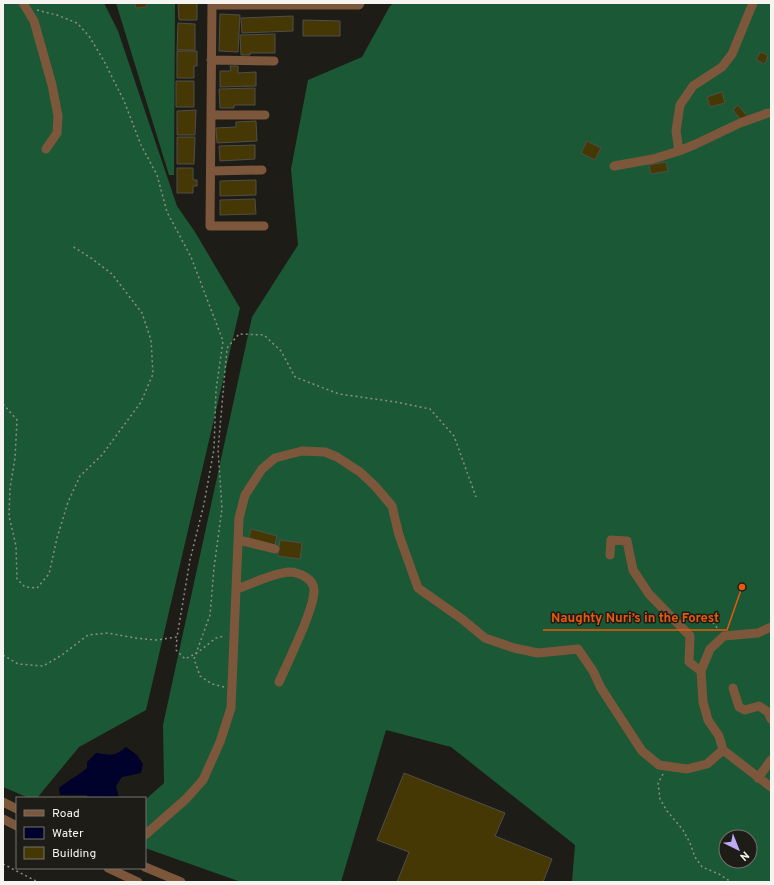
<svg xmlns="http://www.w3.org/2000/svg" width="774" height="885" font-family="Overpass,sans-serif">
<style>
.forest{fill:#1b5936;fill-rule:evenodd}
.water{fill:#00022b}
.building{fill:#463804;stroke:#504e48}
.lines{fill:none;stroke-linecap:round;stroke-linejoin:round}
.path{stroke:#8e8c87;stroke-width:1.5;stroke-dasharray:2 3;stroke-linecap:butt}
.minor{stroke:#7d573b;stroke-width:9}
.leader{fill:none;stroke:#e8590c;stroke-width:1.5}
.callout-dot{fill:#e8590c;stroke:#1e1c16;stroke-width:1.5}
.callout-label{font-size:13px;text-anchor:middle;font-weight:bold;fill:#e8590c;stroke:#1e1c16;stroke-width:3;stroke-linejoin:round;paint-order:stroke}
</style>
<rect width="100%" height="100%" fill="#1e1c16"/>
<path class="forest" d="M3,3H104L118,31L177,206L195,232L240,308L146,710L79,747L37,798H29L3,787Z
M116,3H175L174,175H169Z
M394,3H771V882H572L575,845L451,747L386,730L341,882H241L145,848V800L164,783L163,725L252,317L298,245L291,169L308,80L362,57L390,6ZM726,837H750V861H726Z"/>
<path class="water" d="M126,747L137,755L143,764L141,773L122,777L116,786L119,798H90L86,795H60L59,788C68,780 78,776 87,768V762L96,753C111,755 114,757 126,747Z"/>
<path class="building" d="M135,3H146L147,7L136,8Z
M178,3H197V20H179Z
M220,14L240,15L238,52L219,51Z
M293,16V31L242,33L241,18Z
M303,20L340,21V36H303Z
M178,23L195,24V50H177Z
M275,34V53H250V55H241L240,35Z
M177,51H197V66H194V78H177Z
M760,52L768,55L765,64L756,60Z
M230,66H238V73L256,72V86L220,87V71H231Z
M176,81H194V107H176Z
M255,88V105H234V108H220L219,89Z
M722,92L725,103L710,107L707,97Z
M738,105L747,116L741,120L733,110Z
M196,110L195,135H177V111Z
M256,121L257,141L217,143L216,128L236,127V122Z
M177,137H195L194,164H177Z
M587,141L601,148L595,160L581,153Z
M255,145V159L220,161L219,146Z
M666,162L668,171L651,174L649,165Z
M177,168H193V180H197V186H193V193H177Z
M256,180V195L220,196V181Z
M255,199L256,214L220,215V200Z
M251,529L277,536L275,545L249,538Z
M280,540L302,543L300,559L278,556Z
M404,773L505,813L495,836L552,859L543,882H397L409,852L377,840Z"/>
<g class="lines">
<path class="path" d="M37,10L57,15L77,23L89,36L104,61L124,101L141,145L157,175L167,212L191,257L223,341L216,390L214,449L204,504L190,560L177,637
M3,404L17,420L15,458L10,488L9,516L16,546L17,579L25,587L37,588L49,574L57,538L68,502L80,476L102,455L141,402L153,374L151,340L142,313L112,274L91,258L72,246
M706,615L719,630
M3,655L18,664L43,666L62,655L88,635L108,633L135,638L156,640L177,637L176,650L185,659L197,653L216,638L225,636
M224,687L212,684L200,676L194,659L210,615L214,568L222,508L218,450L227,348L239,334L264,335L281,351L295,377L339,394L396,402L430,409L454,436L476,497
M663,774L658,783L660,799L667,811L683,830L690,843L695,857L702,867L719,874L731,882
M3,864L38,882"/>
<path class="minor" d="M23,3L34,21L52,85L58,116L57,133L46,149
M212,3L210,226H264
M212,5H359L360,3
M211,60L274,61
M211,115H265
M679,151L676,131L680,105L693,86L722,67L732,54L753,3
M614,166L653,159L679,151L696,144L740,123L768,113
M211,171L262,170
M239,540L275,549
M610,555L611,540L627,541L633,570L649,594L690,636L689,662L701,671
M237,589C252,584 273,573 289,572C299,572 314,579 314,590C314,603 308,614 304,626C296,645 288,663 279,682
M733,688L739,707L745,710L759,706L768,712L771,719
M723,750L771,787
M758,778L771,760
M3,802L17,809
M3,819L17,826
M145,835L186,799L203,780L220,742L231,708L239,518L245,495L262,469L275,458L302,451L325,452L337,457L360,472L375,486L392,506L399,535L418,588L462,619L485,638L514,648L538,653L578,649L593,671L601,688L642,751L659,765L687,769L707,764L723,750L719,736L708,720L703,702L701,671L710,649L724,636L758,633L771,627
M145,867L181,882
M108,868L138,882"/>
</g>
<path class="leader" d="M742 587L727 630H543"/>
<circle class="callout-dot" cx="742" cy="587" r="4"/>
<g class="callout-label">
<text x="635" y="622">Naughty Nuri’s in the Forest</text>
</g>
<rect width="774" height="885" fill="none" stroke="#f5f4f0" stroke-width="8"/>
<rect x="16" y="797" width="130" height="72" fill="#1e1c16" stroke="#74726d"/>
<rect x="24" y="810" width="20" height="6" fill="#7d573b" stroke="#74726d"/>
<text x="52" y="817" font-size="12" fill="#f5f4f0">Road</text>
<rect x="24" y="827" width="20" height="12" fill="#00022b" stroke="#74726d"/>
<text x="52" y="837" font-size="12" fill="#f5f4f0">Water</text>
<rect x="24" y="847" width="20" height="12" fill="#463804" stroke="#74726d"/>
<text x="52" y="857" font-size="12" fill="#f5f4f0">Building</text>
<g transform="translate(738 849) rotate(137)"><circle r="19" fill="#1e1c16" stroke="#74726d"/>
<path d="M0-3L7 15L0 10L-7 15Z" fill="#bbaaf6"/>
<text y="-6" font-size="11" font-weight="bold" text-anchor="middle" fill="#f5f4f0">N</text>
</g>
</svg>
